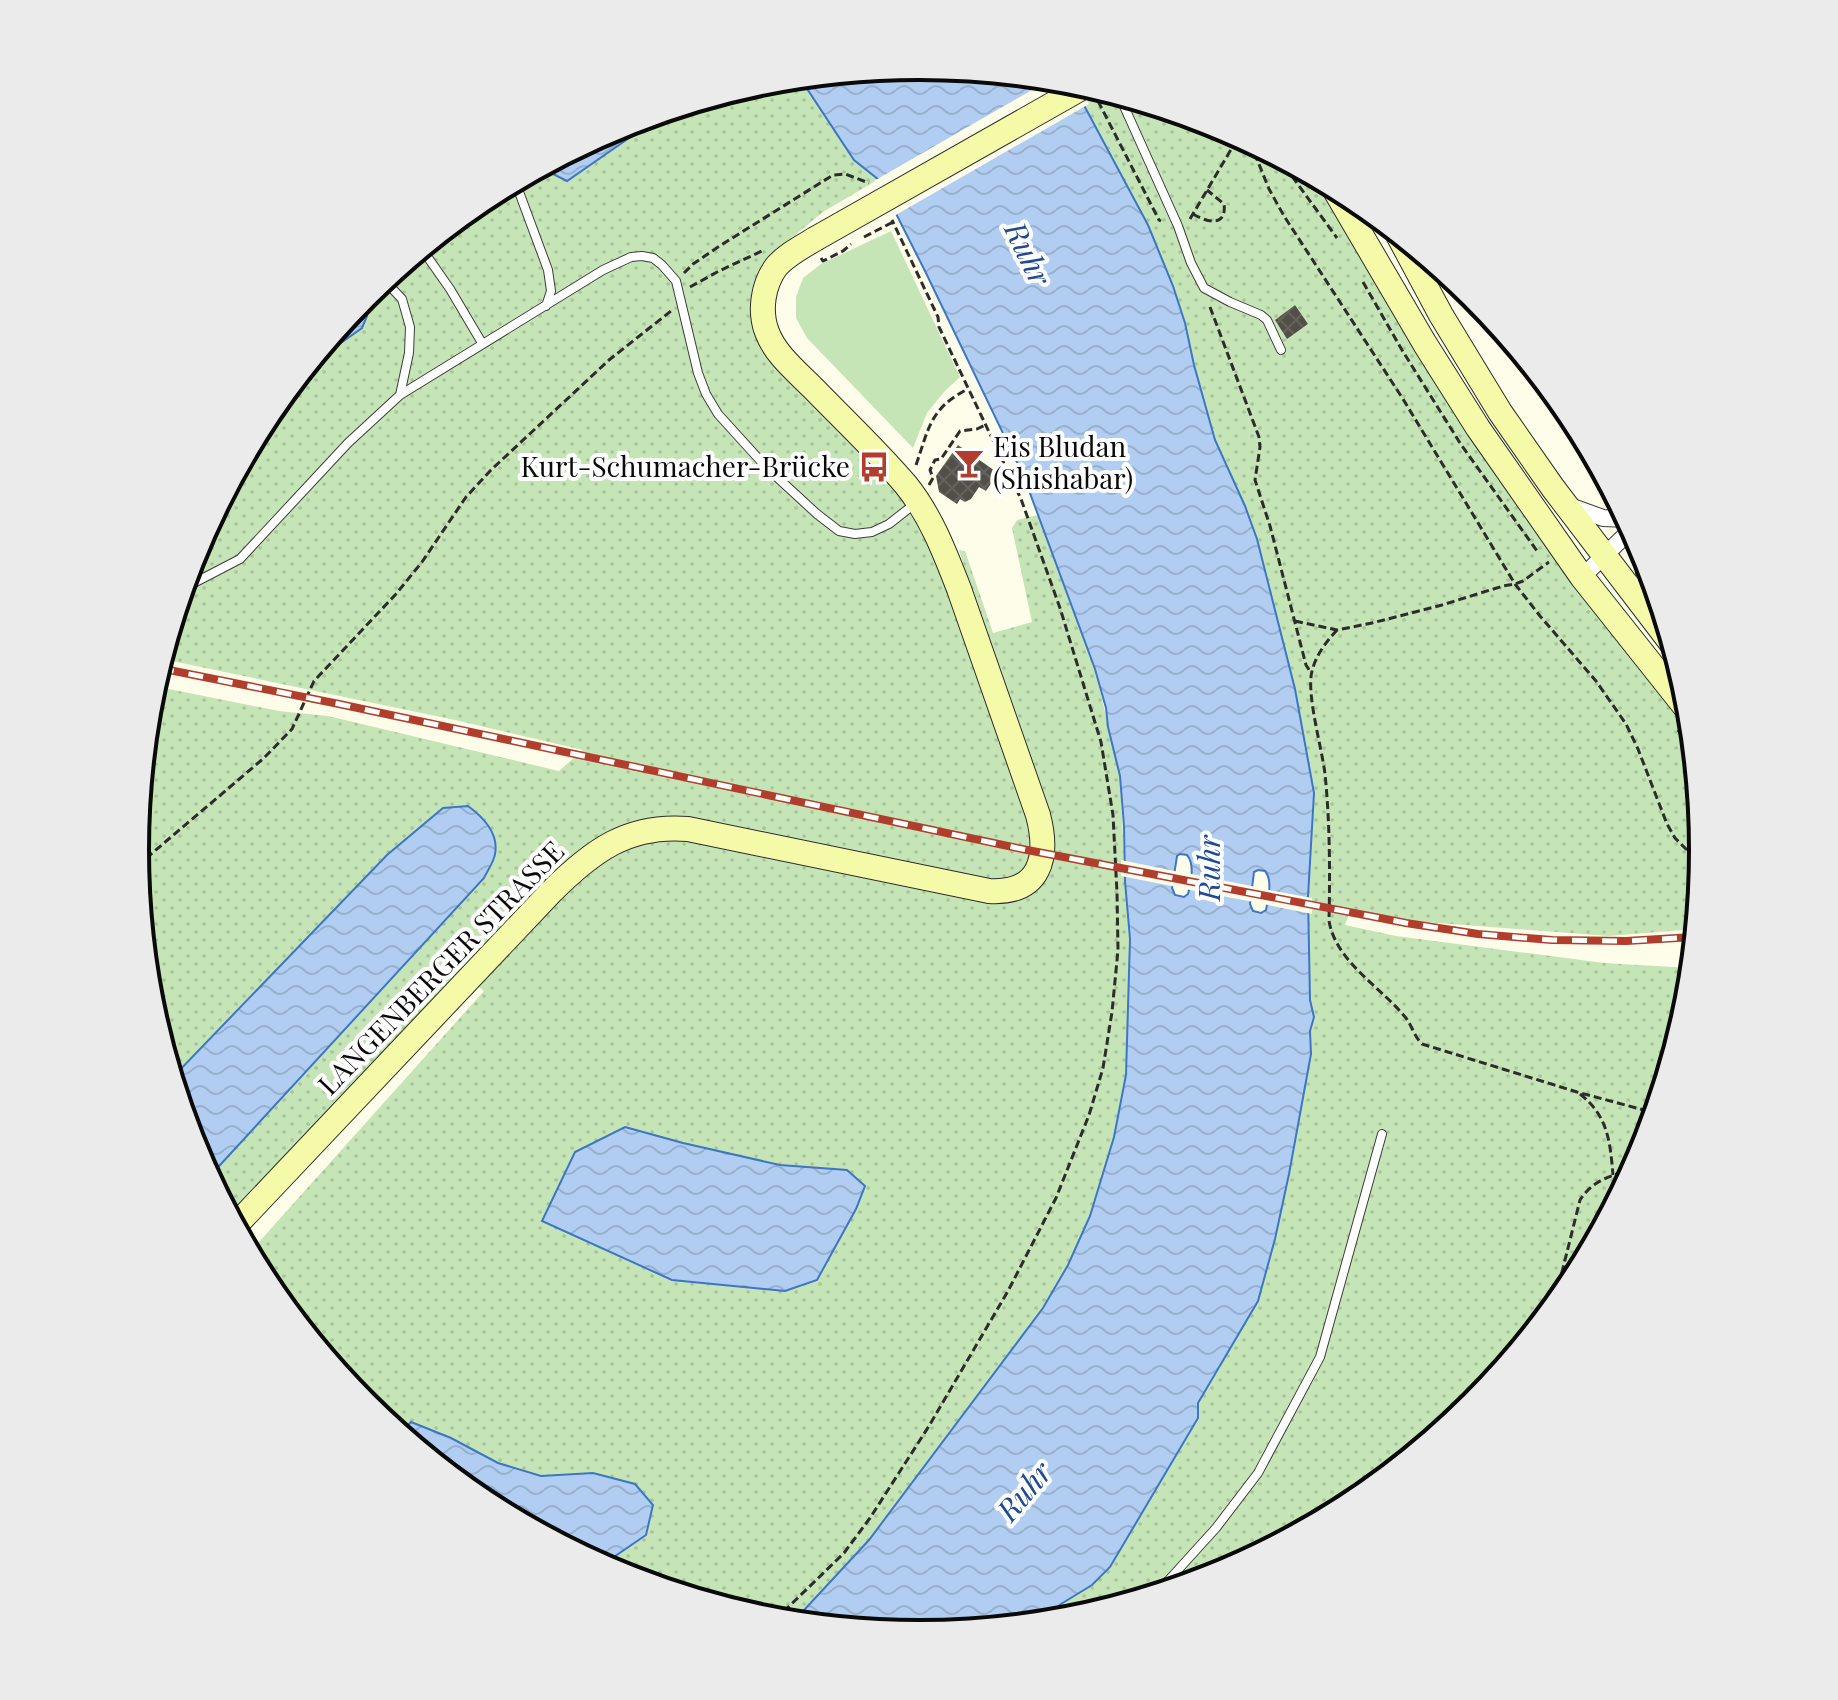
<svg xmlns="http://www.w3.org/2000/svg" width="1838" height="1700" font-family="'Playfair Display',serif">
<style>
.grass{fill:url(#grass-dots)}
.garden{fill:#c6e5b6}
.water{fill:url(#water-waves);stroke:#3d76c4;stroke-width:2;fill-rule:evenodd}
.pier{fill:#fefde9}
.building{fill:url(#building-cross-hatch)}
.lines{fill:none;stroke-linecap:round;stroke-linejoin:round}
.service-casing{stroke:#3d3d3d;stroke-width:10}
.minor-casing{stroke:#3d3d3d;stroke-width:18}
.secondary-casing{stroke:#2c2c2c;stroke-width:26}
.path{stroke:#2c2c2c;stroke-width:3;stroke-dasharray:8 4;stroke-linecap:butt}
.service{stroke:#fff;stroke-width:8}
.minor{stroke:#fff;stroke-width:16}
.secondary{stroke:#f4faa8;stroke-width:24}
.rail-casing{stroke:#b13e2c;stroke-width:8}
.rail{stroke:#fff;stroke-width:5;stroke-dasharray:15;stroke-linecap:butt}
.secondary-bridge-casing{stroke:#2c2c2c;stroke-width:26;stroke-linecap:butt}
.secondary-bridge{stroke:#f4faa8;stroke-width:24}
.labels{text-anchor:middle;stroke-width:8;stroke-linejoin:round;paint-order:stroke}
.poi-label{font-size:28px;fill:#0a0a0a;stroke:#fff;text-anchor:start}
.street-label{font-size:28px;fill:#0a0a0a;stroke:#fff}
.water-label{font-size:30px;font-style:italic;fill:#1d4a93;stroke:#fff}
.rim{fill:none;stroke:#0a0a0a;stroke-width:4}
</style>
<defs>
<pattern id="grass-dots" width="8" height="8" patternUnits="userSpaceOnUse" patternTransform="scale(2)"><rect width="8" height="8" fill="#c6e5b6"/><path d="M2 2h.1M6 6h.1" fill="none" stroke="#a9c39b" stroke-width="1.8" stroke-linecap="round"/></pattern>
<pattern id="water-waves" width="16" height="10" patternUnits="userSpaceOnUse" patternTransform="scale(2)"><rect width="16" height="10" fill="#b1cef2"/><path d="M0 5q4-4 8 0t8 0" fill="none" stroke="#97b0ce"/></pattern>
<pattern id="building-cross-hatch" width="8" height="8" patternUnits="userSpaceOnUse" patternTransform="scale(2)"><rect width="8" height="8" fill="#524e48"/><path d="M0 0l8 8M0 8l8-8" fill="none" stroke="#66635e"/></pattern>
</defs>
<rect width="100%" height="100%" fill="#fefde9"/>
<path class="grass" d="M800,78L854,160L879,179L823,212L771,255L752,318L897,485L938,555L1005,693L959,550L965,551L993,633L1032,622L1012,528L1017,520L1038,515L1095,669L1120,776L1125,881L1130,939L1126,1075L1114,1137L1090,1216L1068,1265L1043,1308L869,1540L793,1622L766,1619L619,1574L483,1502L364,1404L267,1285L249,1253L484,991L460,972L233,1221L195,1150L150,1002L135,850L150,697L154,686L279,711L328,716L559,771L583,750L455,720L162,659L195,550L267,414L365,295L484,198L619,126L766,81Z
M1095,88L1219,126L1336,188L1426,345L1690,719L1703,850L1695,929L1608,936L1348,916L1345,925L1396,936L1604,963L1691,968L1688,1003L1643,1150L1617,1199L1609,1210L1600,1232L1571,1286L1473,1405L1354,1502L1219,1574L1072,1619L1038,1622L1110,1567L1198,1418V1403L1220,1368L1289,1174L1311,1054L1310,1031L1314,1017L1310,1000L1308,897L1314,793L1295,689L1257,539L1245,506L1215,440L1194,365L1185,323L1173,286L1148,225L1080,97Z"/>
<path class="garden" d="M891,231L960,377L944,392L927,413L913,448L807,338L796,318V297L803,278L821,264Z"/>
<path class="water" d="M919,66L1071,81L1148,225L1173,286L1185,323L1194,365L1215,440L1245,506L1257,539L1295,689L1314,793L1308,897L1310,1000L1314,1017L1310,1031L1311,1054L1289,1174L1275,1239L1258,1301L1198,1403V1418L1110,1567L1092,1585L1061,1604L1038,1622L919,1634L793,1622L869,1540L1043,1308L1068,1265L1090,1216L1114,1137L1126,1075L1130,939L1125,881L1124,826L1120,776L1108,727L1106,708L1095,669L1024,477L926,273L879,180L854,160L800,78ZM1180,854L1187,855C1195,864 1191,883 1188,894L1184,897L1175,895L1172,888L1177,856ZM1258,870L1265,871C1273,880 1268,899 1266,910L1261,913L1253,911L1250,904L1254,872Z
M668,111L567,181L553,174L546,165L619,126Z
M358,304L367,316L362,328L305,368Z
M468,806C483,817 499,834 495,854C494,862 487,871 484,878L209,1177L195,1150L173,1077L387,855L443,808Z
M625,1127L683,1143L780,1165L847,1170L865,1186L856,1209L817,1280L785,1291L672,1280L542,1221L575,1152Z
M411,1422L451,1438L498,1463L541,1476L593,1473L635,1484L653,1505L646,1535L602,1565L483,1502L400,1434Z"/>
<path class="pier" d="M1051,79L1076,82L1089,104L894,216L874,181Z
M1121,860L1179,872L1177,887L1121,876Z
M1187,873L1256,887L1254,902L1185,889Z
M1264,889L1312,898V914L1263,904Z"/>
<path class="building" d="M1295,305L1308,324L1287,339L1275,320Z
M958,445L998,473L986,491L979,487L971,499L965,502L960,499L957,504L939,492L936,476Z"/>
<g class="lines">
<g class="service-casing">
<path id="service" d="M1119,95L1178,226L1191,263L1204,288L1230,302L1261,315L1267,320L1281,350
M515,181L548,270L551,291L546,306
M422,249L450,289L482,343
M384,280L402,299L410,327L409,353L400,395
M184,586L190,585L240,559L348,443L400,395L603,270L631,257L642,256L653,258L662,265L676,281L698,373L706,394L718,414L767,468L817,514L839,531L855,534L872,532L889,524L917,502
M1157,1593L1216,1528L1258,1473L1320,1357L1382,1134"/>
</g>
<g class="minor-casing">
<path id="minor" d="M1567,505L1603,518L1627,519
M1642,547L1646,592L1650,608
M1582,577L1632,529"/>
</g>
<g class="secondary-casing">
<path id="secondary" d="M1333,187L1425,344L1478,428L1582,577L1690,713
M1397,233L1441,315L1500,412L1553,488L1672,644
M235,1226L551,892C592,851 628,824 688,829L989,891C1041,894 1049,857 1038,815L959,589C945,553 931,516 906,485C877,451 844,420 813,388C796,371 775,354 767,332C759,311 763,285 776,267C786,255 802,247 815,239"/>
</g>
<path class="path" d="M1098,101L1159,220L1161,221
M1250,142L1269,189L1284,216L1403,399L1515,584L1540,616L1596,681L1626,724L1638,749L1667,824L1675,838L1686,849L1702,857
M1278,157L1337,238
M1193,214C1206,222 1227,228 1224,204L1207,190
M1190,219L1239,136
M864,237L893,222
M821,258L823,261L843,251L851,244
M684,273L693,264L718,247L833,175L845,174L869,183
M1363,282L1402,350L1460,443L1537,551
M690,287L719,271L762,251
M1210,307L1259,437L1260,447L1255,480L1270,526L1306,665L1311,673
M916,465C929,428 930,408 968,389
M929,485L933,478L930,470L935,460L941,459L960,431L977,429L985,425
M1295,621L1337,630L1372,623L1442,605L1503,586L1515,584L1523,581L1549,562
M1337,630C1326,642 1316,655 1312,671C1306,694 1322,748 1325,774C1330,823 1330,872 1329,921C1336,962 1381,987 1406,1018C1412,1026 1414,1036 1422,1044L1577,1092L1655,1113
M1678,730L1693,749
M137,866L264,758L292,729L314,681L396,594L422,562L466,497L491,470L609,360L671,311
M1580,1094C1608,1116 1610,1141 1613,1175
M1553,1308L1580,1200C1593,1180 1611,1175 1633,1170
M775,1620L844,1553L870,1518L929,1426L1008,1291L1056,1198L1089,1115L1103,1068L1112,1012L1118,950L1117,893L1113,815L1101,742L1060,608L1021,499L939,327L938,317L892,220"/>
<use href="#service" class="service"/>
<use href="#minor" class="minor"/>
<use href="#secondary" class="secondary"/>
<g class="rail-casing">
<path id="rail" d="M159,668L339,704L1022,849L1406,923L1478,934L1552,940L1626,941L1694,937"/>
</g>
<use href="#rail" class="rail"/>
<g class="secondary-bridge-casing">
<path id="secondary-bridge" d="M815,239L1085,86"/>
</g>
<use href="#secondary-bridge" class="secondary-bridge"/>
</g>
<defs>
<g id="bar-bare" transform="scale(2.4)"><path d="M-6-5H6L.8 .8V4.5H3.5V6h-7V4.5H-.8V.8Z" fill="#b13e2c" stroke="#fff" stroke-width="2.5" paint-order="stroke"/></g>
<g id="bus-bare" transform="scale(2.4)"><path d="M-5-6H5V4H4V6H2V4H-2V6H-4V4H-5ZM-3.5-4V0h7V-4ZM-3.5 1.2v1.5H-2V1.2ZM2 1.2v1.5H3.5V1.2Z" fill="#b13e2c" stroke="#fff" stroke-width="2.5" paint-order="stroke"/></g>
</defs>
<g fill-rule="evenodd">
<use href="#bar-bare" x="969" y="463"/>
<use href="#bus-bare" x="874" y="467"/>
</g>
<g class="labels">
<g class="poi-label">
<text x="993" y="457">Eis Bludan<tspan x="993" dy="32">(Shishabar)</tspan></text>
<text x="850" y="477" text-anchor="end">Kurt-Schumacher-Brücke</text>
</g>
<g class="street-label">
<text transform="translate(441 968) rotate(-46)" y="10">LANGENBERGER STRASSE</text>
</g>
<g class="water-label">
<text transform="translate(1027 254) rotate(64)" y="10">Ruhr</text>
<text transform="translate(1210 868) rotate(-90)" y="10">Ruhr</text>
<text transform="translate(1025 1492) rotate(-50)" y="10">Ruhr</text>
</g>
</g>
<path d="M0 0H1838V1700H0ZM149 850a770 770 0 1 1 1540 0a770 770 0 1 1-1540 0Z" fill="#ebebeb" fill-rule="evenodd"/>
<path class="rim" d="M149 850a770 770 0 1 1 1540 0a770 770 0 1 1-1540 0Z"/>
</svg>
